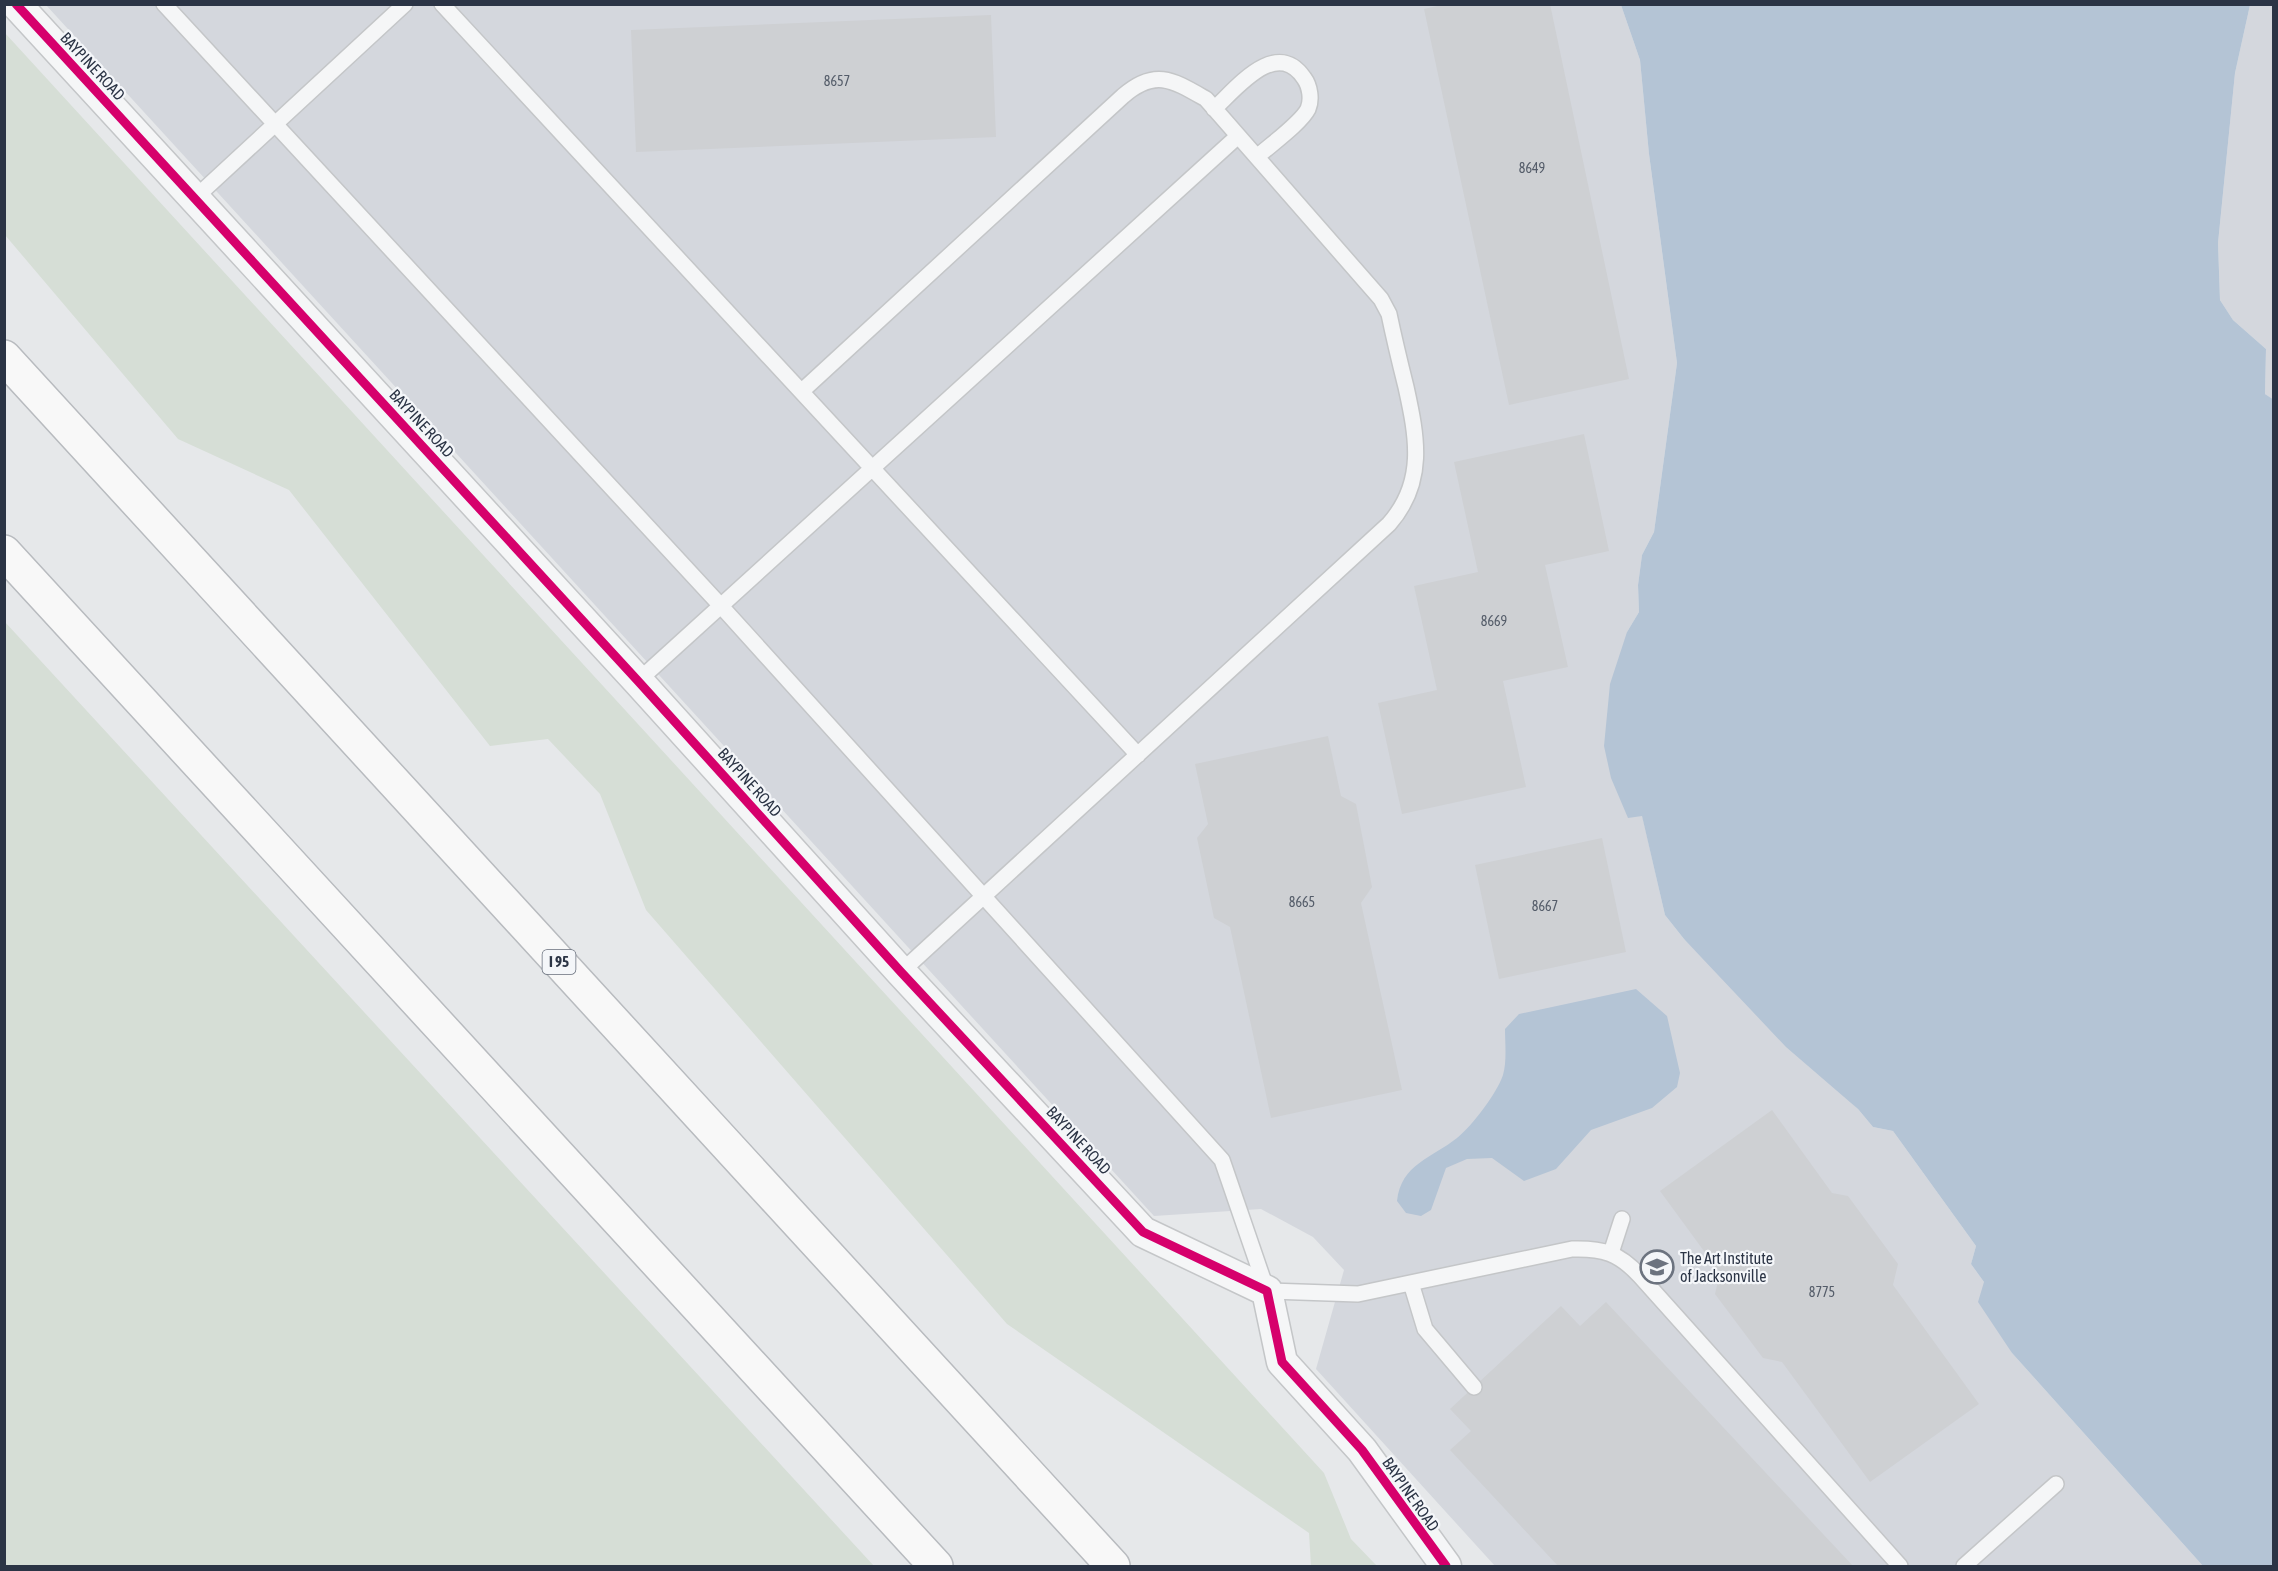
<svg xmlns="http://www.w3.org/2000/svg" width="2278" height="1571" font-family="'Asap Condensed',sans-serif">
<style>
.built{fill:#d4d7dd}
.green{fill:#d6ded6}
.water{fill:#b4c4d5}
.building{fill:#ced0d3}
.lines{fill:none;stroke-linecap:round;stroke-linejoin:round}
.service-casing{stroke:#c4c6c8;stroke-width:18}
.minor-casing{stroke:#c4c6c8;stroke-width:33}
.motorway-casing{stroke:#b8bbbf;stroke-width:36}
.service{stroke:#f5f6f7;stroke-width:15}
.minor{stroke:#f5f6f7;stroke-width:30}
.motorway{stroke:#f8f8f8;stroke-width:33}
.cycleway-casing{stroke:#f4f6f9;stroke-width:13}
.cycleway{stroke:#d6006c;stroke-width:9}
.labels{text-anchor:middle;stroke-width:4.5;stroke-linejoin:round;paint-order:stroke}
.number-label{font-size:14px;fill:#545c69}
.shield{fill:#f4f6f9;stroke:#676e7b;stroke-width:1.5}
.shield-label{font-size:15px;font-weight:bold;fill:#2b3445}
.street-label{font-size:16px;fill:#2b3445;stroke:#f4f6f9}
.poi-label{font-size:16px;fill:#2b3445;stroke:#f4f6f9;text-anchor:start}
</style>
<rect width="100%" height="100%" fill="#e6e8ea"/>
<path class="built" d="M46,5H1621L1640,60L1649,154L1677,363L1654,532L1642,555L1638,585L1639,612L1627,632L1642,815L1665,915L1684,939L1858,1109L1873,1127L1893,1131L1976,1246L1971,1264L1984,1282L2012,1353L2203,1566H1495L1316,1369L1344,1270L1313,1237L1261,1209L1154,1216Z
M2250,5H2273V400L2265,394L2266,349L2233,320L2220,300L2218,243L2235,73Z"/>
<path class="green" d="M5,33L1324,1473L1351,1539L1377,1566H1311L1309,1533L1007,1324L646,910L600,794L548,739L490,746L289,490L178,439L5,235Z
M5,622L874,1566H5Z"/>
<path class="water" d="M1621,5H2250L2235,73L2218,243L2220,300L2233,320L2266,349L2265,394L2274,400L2273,1566H2203L2012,1353L1978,1302L1984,1282L1971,1264L1976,1246L1893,1131L1873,1127L1858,1109L1786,1047L1684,939L1665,915L1642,816L1628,818L1611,778L1604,746L1610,684L1627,632L1639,612L1638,585L1642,555L1654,532L1677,363L1649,154L1640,60Z
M1636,989L1667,1016L1680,1073L1677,1087L1652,1108L1591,1130L1556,1169L1524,1181L1492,1158L1467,1159L1446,1168L1431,1210L1421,1216L1406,1213L1397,1201C1401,1164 1432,1158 1457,1138C1472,1126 1497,1093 1503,1075C1507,1061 1505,1043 1505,1029L1519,1014Z"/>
<path class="building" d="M1446,4H1550L1629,379L1509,405L1424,9Z
M991,15L996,137L636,152L631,30Z
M1584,434L1609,551L1545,565L1568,667L1503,681L1526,787L1402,814L1378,703L1437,690L1414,586L1478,572L1454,462Z
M1328,736L1341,796L1356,804L1372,887L1361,903L1402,1090L1271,1118L1230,927L1214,918L1197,838L1208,824L1195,764Z
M1602,838L1626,952L1499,979L1475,865Z
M1772,1110L1832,1193L1848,1196L1898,1264L1893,1285L1979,1404L1870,1482L1782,1362L1763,1358L1715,1294L1720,1273L1660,1191Z
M1606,1302L1853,1566H1558L1450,1450L1471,1431L1450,1409L1561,1306L1580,1326Z"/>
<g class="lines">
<g class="service-casing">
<path id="service" d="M164,4L721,606L1222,1160L1267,1291L1358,1294L1572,1249C1603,1248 1619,1253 1640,1276L1900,1566
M442,4L1138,755
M1214,109C1236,89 1276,37 1304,78C1310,86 1312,100 1308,109C1301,123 1269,146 1257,157
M195,198L405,4
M802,391L1123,96C1155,68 1173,80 1206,99L1381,299L1389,314C1394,338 1400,363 1406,387C1417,437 1426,482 1389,524L901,972
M638,681L1238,136
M1611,1253L1622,1219
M1411,1283L1425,1329L1474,1387
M1964,1566L2056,1484"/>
</g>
<g class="minor-casing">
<path id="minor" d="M16,4L638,681L901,972L1143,1232L1267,1291L1282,1362L1362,1450L1446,1566"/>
</g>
<g class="motorway-casing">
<path id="motorway" d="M4,357L1113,1566
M4,552L936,1566"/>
</g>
<use href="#service" class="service"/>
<use href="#minor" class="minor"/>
<use href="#motorway" class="motorway"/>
<g class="cycleway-casing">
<path id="cycleway" d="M16,4L638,681L901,972L1143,1232L1267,1291L1282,1362L1362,1450L1446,1566"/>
</g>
<use href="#cycleway" class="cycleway"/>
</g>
<defs>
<g id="school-ring" transform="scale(1.725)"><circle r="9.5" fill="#f4f6f9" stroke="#6c737f" stroke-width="1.5"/><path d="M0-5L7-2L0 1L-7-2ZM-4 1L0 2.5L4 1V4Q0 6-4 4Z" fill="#6c737f"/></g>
</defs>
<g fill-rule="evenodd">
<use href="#school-ring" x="1657" y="1267"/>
</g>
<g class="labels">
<g class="number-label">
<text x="837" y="86">8657</text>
<text x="1532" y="173">8649</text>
<text x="1494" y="626">8669</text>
<text x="1302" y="907">8665</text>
<text x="1545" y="911">8667</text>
<text x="1822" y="1297">8775</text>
</g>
<rect class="shield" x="542.5" y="950" width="33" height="24" rx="4.5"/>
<g class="shield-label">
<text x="559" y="967">I 95</text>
</g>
<g class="street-label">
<text transform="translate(93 66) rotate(47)" y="6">BAYPINE ROAD</text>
<text transform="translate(422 423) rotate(47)" y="6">BAYPINE ROAD</text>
<text transform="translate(750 782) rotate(48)" y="6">BAYPINE ROAD</text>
<text transform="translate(1079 1140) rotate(47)" y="6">BAYPINE ROAD</text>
<text transform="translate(1411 1494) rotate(55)" y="6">BAYPINE ROAD</text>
</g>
<g class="poi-label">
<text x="1680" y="1264">The Art Institute<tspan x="1680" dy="18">of Jacksonville</tspan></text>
</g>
</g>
<rect width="2278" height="1571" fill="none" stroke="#2b3445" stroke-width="12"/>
</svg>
